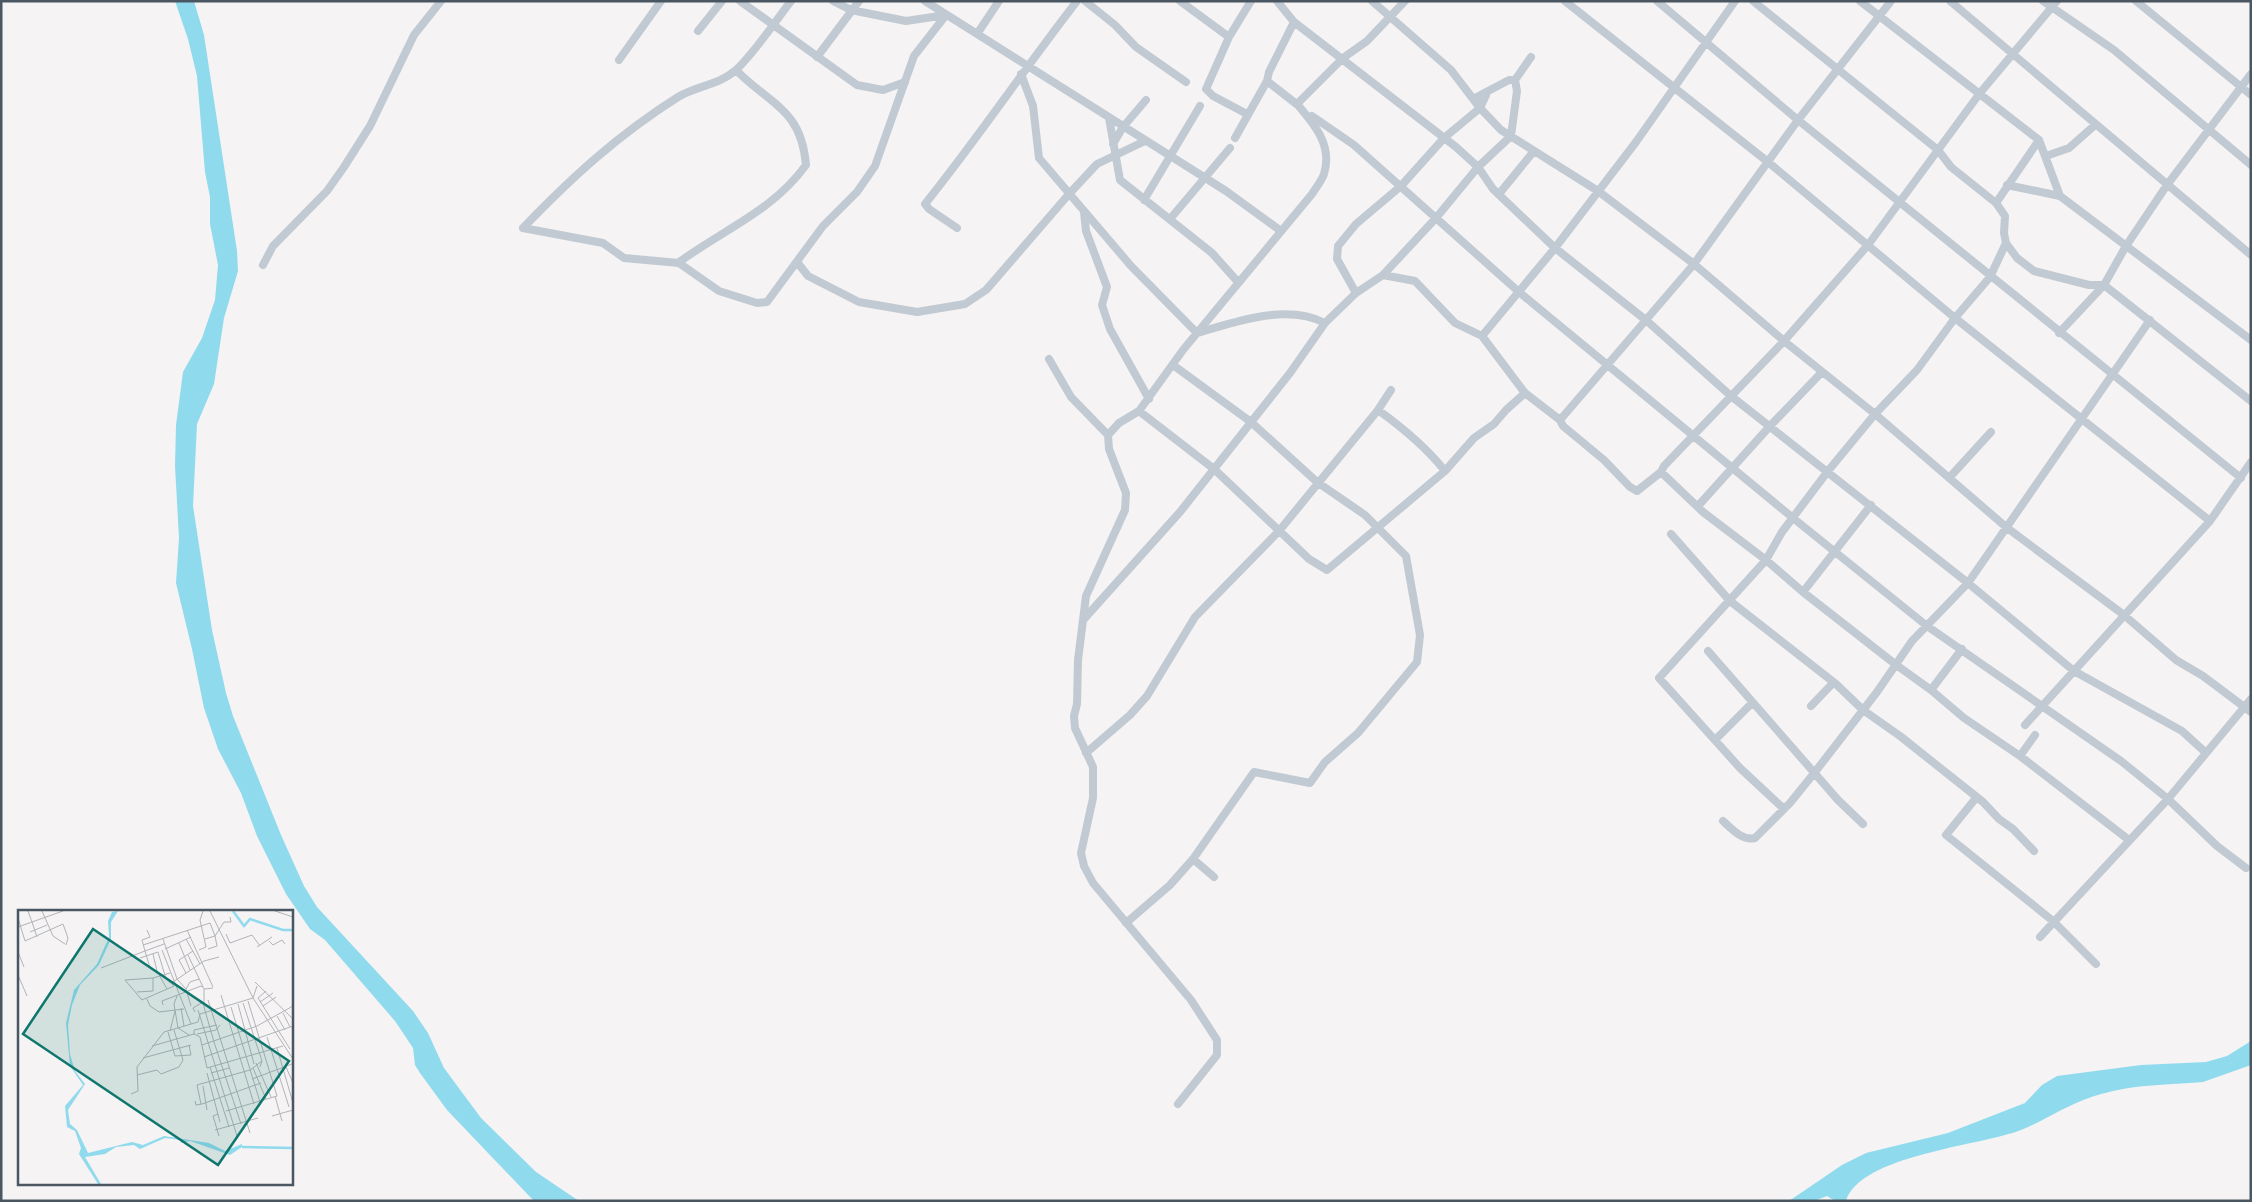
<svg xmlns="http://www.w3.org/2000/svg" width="2252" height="1202" font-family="Roboto,sans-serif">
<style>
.water{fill:#90daee}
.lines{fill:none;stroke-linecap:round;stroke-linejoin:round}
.street{stroke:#c1cad2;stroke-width:8}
.inset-river{fill:none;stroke:#90daee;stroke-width:2.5}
.inset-road{fill:none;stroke:#b1b4b9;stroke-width:1}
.view{fill:#0f766e;fill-opacity:0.15;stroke:#0f766e;stroke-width:2.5}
.inset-edge{fill:none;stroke:#4a5661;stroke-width:2.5}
</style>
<rect width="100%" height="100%" fill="#f5f3f3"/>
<path class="water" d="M175,1H194L204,35L237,251L238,271L224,318L214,384L197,424L193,506L212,630L226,693L233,716L281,835L304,886L317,907L413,1011L428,1033L444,1068L481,1118L536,1172L579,1201H534L447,1110L420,1073L415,1065L413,1048L395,1021L325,940L310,929L286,894L257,836L241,793L218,749L204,708L192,649L176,583L179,538L175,466L176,425L183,372L202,338L215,300L218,265L210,224V197L205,172L197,76L188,39Z
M2251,1041V1065L2203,1082C2167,1085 2137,1084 2101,1094C2073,1101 2048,1119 2021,1130C1980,1146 1860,1155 1846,1201H1835L1827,1196L1814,1201H1789L1842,1165L1866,1153L1948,1133L2025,1103L2042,1085L2057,1076L2141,1065L2206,1062L2227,1056Z"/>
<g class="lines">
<path class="street" d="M740,1L857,85L883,90L905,82
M925,1L1226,191L1281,231
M1085,1L1115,25L1136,47L1186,82
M1180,1L1229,37
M1277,1L1294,22L1456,147L1478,167L1493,189L1555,248L1647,321L1731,396L1968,583L2074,671L2182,731L2205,752
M1372,1L1451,70L1480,108L1501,130L1598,191L1694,264L1784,341L1875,414L2006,527L2124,615L2176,660L2203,676L2251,712
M1565,1L1768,162L1955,318L2210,521
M1657,1L1798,120L2241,478
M1753,1L1938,150L1951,167L1996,203L2005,216L2004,233L2006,243L1990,277L1955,318L1917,370L1875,414L1828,471L1782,532L1766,560L1659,678L1740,768L1783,808
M1860,1L2039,140L2060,196
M1950,1L2251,255
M2043,1L2114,50L2251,165
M2136,1L2251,95
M698,31L722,1
M977,34L999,1
M817,57L859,1
M619,60L661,1
M1021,74L1033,106L1039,158L1131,266L1197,333C1236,322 1286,303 1325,323
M1267,81L1299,106
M1486,95L1480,108L1444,138L1401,186L1356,224L1338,246L1337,259L1356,293L1383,275L1436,218L1478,167L1511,136L1517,91L1515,80L1531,57
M1473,99L1509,80H1515
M1247,114L1213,96L1206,89L1229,37L1251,1
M1312,116L1354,145L1519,292L1793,518L1927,626L2121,761L2168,799L2217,846L2246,868
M1109,118L1120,180L1212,253L1238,282
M1235,138L1267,81L1269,72L1294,22
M1113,144L1123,127L1146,100
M2046,156L2069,148L2095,125
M2007,185L2060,196L2251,340
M1499,194L1534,151
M1144,200L1200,106
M1996,203L2039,140
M1084,212L1086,231L1107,287L1102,305L1110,329L1149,399
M1170,219L1230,148
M523,228L603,243L624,258L679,263L719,291L757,303L767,302L823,226L857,192L875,166L914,56L946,15L906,21L851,10L833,1
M523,228C572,177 618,135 678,97C696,86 719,85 736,70C756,51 774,23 791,1
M957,228L929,209L925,204C978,138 1025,68 1077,1
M2006,243L2017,258L2034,271L2089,285H2104L2251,401
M797,262L808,276L859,302L917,312L965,304L986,290L993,282L1069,194L1097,164L1145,141
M678,263C722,230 772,212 806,165C801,108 770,105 736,70
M263,265L273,246L327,191L344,167L370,126L414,35L441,1
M1383,275L1415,281L1455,323L1482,336L1525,393L1560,420L1563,426L1604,460L1630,487L1637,491L1661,472L1664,466L1784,341L1868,245L1980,93L2057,1
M2059,333L2104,285L2126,246L2167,185L2251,74
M1482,336L1555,248L1636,142L1735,1
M1049,359L1071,397L1108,435
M1139,411L1214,469L1309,559L1327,570L1445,471C1426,447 1403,428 1378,410
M1560,420L1694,264L1798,120L1891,1
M1445,471L1474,438L1494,424L1506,410L1525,393
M1661,472L1703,512L1766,560L1803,592L1895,664L1931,690L1964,718L2020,756L2129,840
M1949,478L1991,432
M1698,506L1770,426L1822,372
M1671,534L1730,601L1836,684L1863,710L1900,736L1983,802L1999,819L2013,829L2034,851
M1803,592L1871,505
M1084,619L1180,512L1290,373L1325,323L1356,293
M1708,651L1838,800L1863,824
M1931,690L1962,649
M1811,706L1833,683
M2025,725L2210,521L2251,462
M1715,740L1752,703
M1086,753L1130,715L1147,696L1195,617L1279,531L1378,410L1391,390
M2020,756L2035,735
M1976,798L1946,835L2053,921L2096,964
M1723,821C1732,829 1742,841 1755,838L1790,803L1815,772L1877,692L1912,641L1968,583L2150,320
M1193,859L1214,877
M1126,923L1170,885L1193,859L1254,772L1310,783L1325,762L1358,733L1417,662L1420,635L1406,556L1365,515L1317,482L1251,422L1173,365
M2040,937L2168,799L2251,699
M1178,1104L1217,1055V1040L1191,1000L1093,883L1084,866L1081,853L1093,798V767L1075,728L1074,716L1077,704L1078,660L1086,596L1125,510L1126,493L1109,449L1108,435L1119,423L1139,411L1183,350L1312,194C1316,188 1322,180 1324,174C1333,145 1314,124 1297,104L1343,58L1367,41L1405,1"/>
</g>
<g transform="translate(18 910)">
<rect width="275" height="275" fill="#f5f3f3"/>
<path d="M100,1L93,12V29L81,55L62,75L54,95L50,115L52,144L57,161L67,174L50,200L52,214L59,220L70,243L114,232L125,235L146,226L191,233L207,241L224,234V237L212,245L172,231L163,233V230L147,228L122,239L116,235L98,237L87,244L67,247L83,274H80L61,244L63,238L57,221L49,217L47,196L65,175L52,156L48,113L56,80L79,54L91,27L90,11L94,2Z" fill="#90daee"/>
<path class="inset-river" d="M215,1L226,16L232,9L265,20H275M224,237L275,238"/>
<path class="inset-road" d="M10,1L14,12L45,1M24,1L35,26L47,34M192,1L235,88L275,149M257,1L275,7M0,8L7,31L45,14M45,14L50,28L48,35M183,16L192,13L197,26L199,36L190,39M0,17L14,12L19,27M129,20L132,27L124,30L127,41L146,34M169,20L195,77M12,22L29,15M208,24L212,33L234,25L242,36M145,29L159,69L168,79L173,96M168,29L182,54M187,29L197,26L206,12H213L212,7M251,31L255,35L264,30L267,34M161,33L172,60M125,35L183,16M239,37L254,27M147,39L173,27M144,40L173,114M181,40L188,37L182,10L185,1M0,42L6,57M135,44L139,61L149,79M170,45L185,77M122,48L140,42M83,58L127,41L132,58M168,63L161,50L175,41M0,65L9,86M107,70L124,90L156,76L148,69L140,42M107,70L135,68L152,63M155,72L186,51L201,47M237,72L275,109M168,79L172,72L181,69M186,79V97L196,132L223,214M248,81L240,88L272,139M119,82L135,81V68M203,85L236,194M159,86L156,94L160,118L171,125M129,89L132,96L141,102L166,99M190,90L232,223M242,92L255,83M225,93L244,151L242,157M220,94L236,154M145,95L144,91L183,76L187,79L195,78M245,96L258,87M213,97L242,192M163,98L166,116M180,100L219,226M177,102L175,98L185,92M265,103L272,117M259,106L267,120M199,115L176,120V124L182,127L189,158L265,136M152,121L157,101M150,122L157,146L173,145L171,135M179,124L198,120L202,115M249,127L271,197M184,135L239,116L275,96M134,136L176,124M259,138L275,193M186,147L275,116M125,148L173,135M238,153L253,187M192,157L211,217M268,157L275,173M235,158L248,189M189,163L202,212M193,163L211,158M119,165L139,160L143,164L161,157L165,150L156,120M234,169L274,154M185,176L189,200M113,184L120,181L119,157L146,122L180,112L182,104L235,88L239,76M257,186L264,211M177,191L178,195L184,194L243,173M183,194L179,175L232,160L244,151M208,201L259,186L230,91M200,204L195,206L201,226M254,206L275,200M197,220L240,208"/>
<path class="view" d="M75,19L271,151L200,255L5,124Z"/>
<rect width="275" height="275" class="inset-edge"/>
</g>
<rect width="2252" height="1202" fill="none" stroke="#4a5661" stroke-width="5"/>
</svg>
